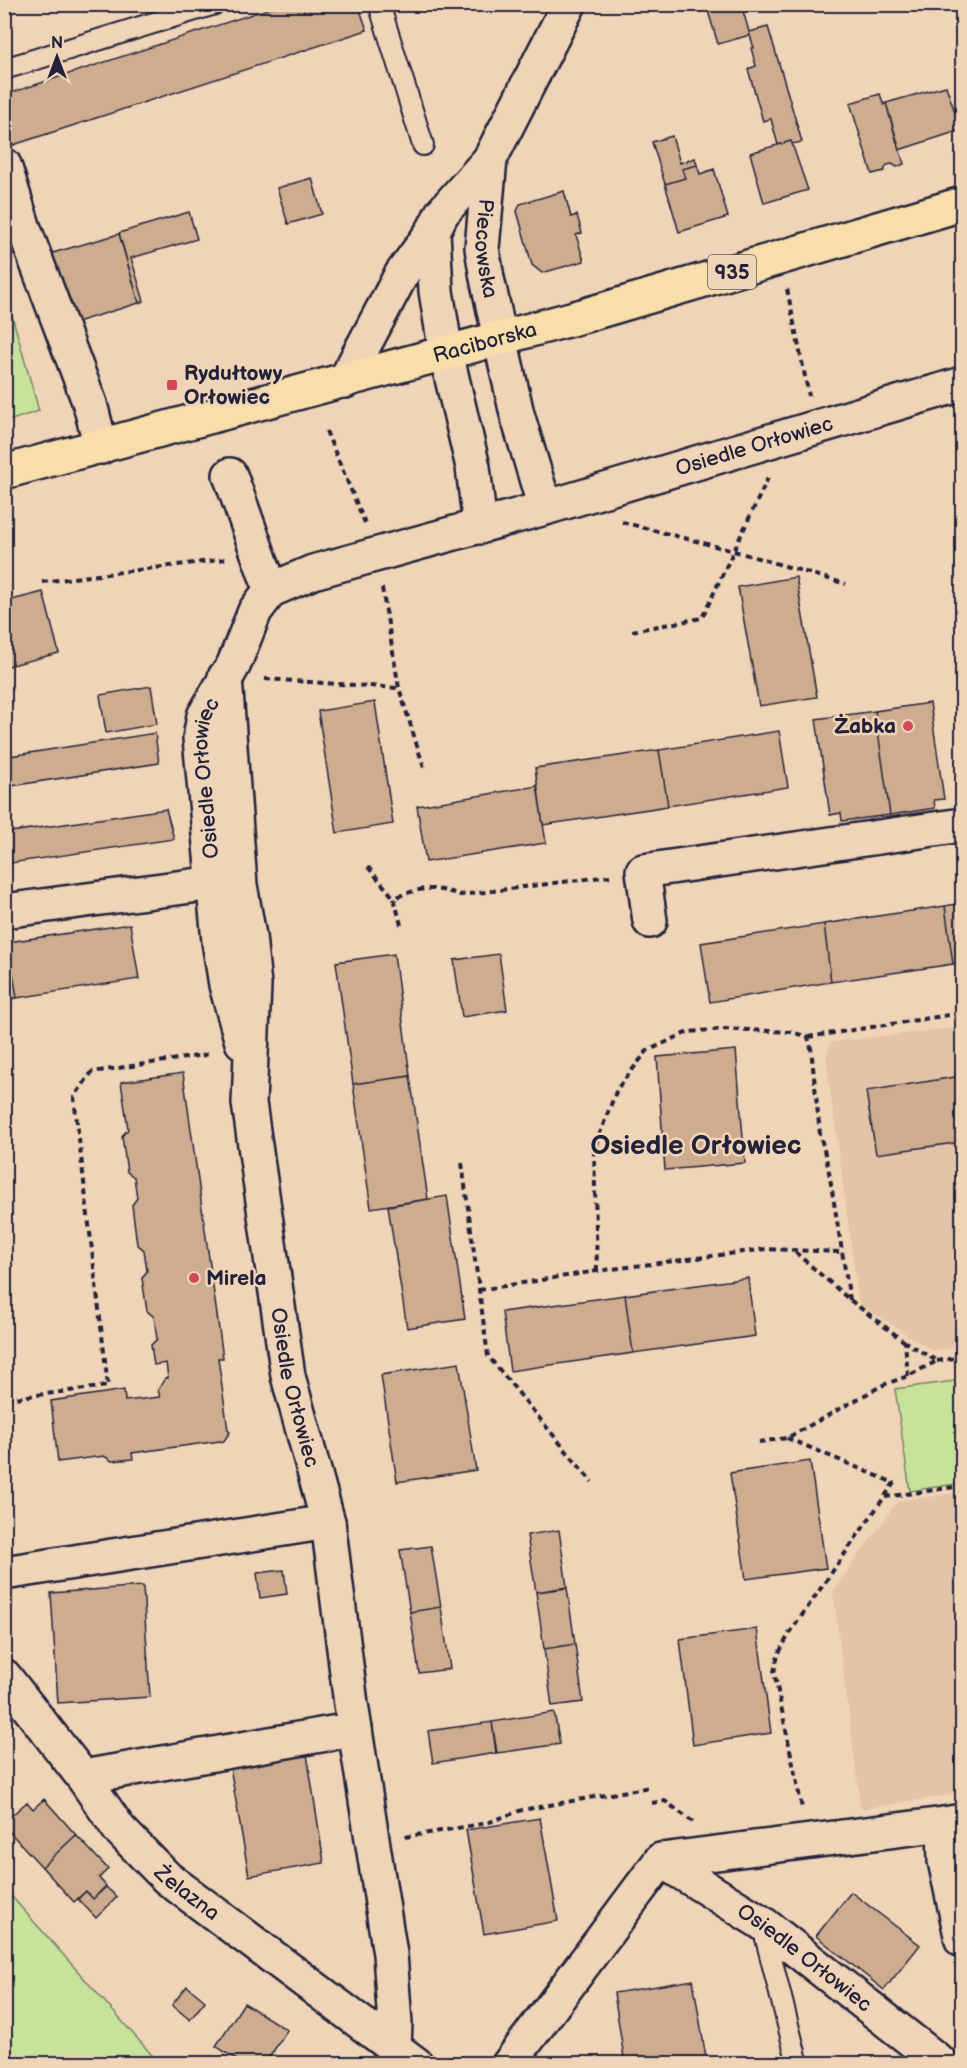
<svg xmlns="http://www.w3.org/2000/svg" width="967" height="2068" font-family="'Balsamiq Sans',sans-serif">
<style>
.built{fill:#e2c5a9}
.green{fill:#c7e39a;stroke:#74826a;stroke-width:1.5}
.building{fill:#cdac8f;stroke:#22223b;stroke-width:1.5}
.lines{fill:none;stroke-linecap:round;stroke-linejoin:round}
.lane-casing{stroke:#22223b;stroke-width:24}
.street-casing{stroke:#22223b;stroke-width:38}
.secondary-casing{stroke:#22223b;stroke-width:38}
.primary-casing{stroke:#22223b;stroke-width:38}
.path{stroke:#22223b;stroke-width:4;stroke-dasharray:6 4.5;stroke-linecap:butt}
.lane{stroke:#f0d4b7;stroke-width:20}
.street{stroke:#f0d4b7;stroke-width:33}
.secondary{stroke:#f0d4b7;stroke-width:33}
.primary{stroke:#f8deab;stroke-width:33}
.poi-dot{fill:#d1495b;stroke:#f0d4b7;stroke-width:2}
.labels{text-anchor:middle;stroke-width:5;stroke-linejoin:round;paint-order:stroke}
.shield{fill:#f0d4b7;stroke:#605760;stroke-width:1.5}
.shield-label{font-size:20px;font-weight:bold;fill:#22223b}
.street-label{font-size:21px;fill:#22223b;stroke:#f0d4b7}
.poi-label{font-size:21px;font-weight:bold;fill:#22223b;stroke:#f0d4b7;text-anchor:start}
.district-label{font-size:27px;font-weight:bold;fill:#22223b;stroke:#f0d4b7}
</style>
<rect width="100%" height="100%" fill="#f0d4b7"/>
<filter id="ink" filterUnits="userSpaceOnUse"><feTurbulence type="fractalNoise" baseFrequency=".0167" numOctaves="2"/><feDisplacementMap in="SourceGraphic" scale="12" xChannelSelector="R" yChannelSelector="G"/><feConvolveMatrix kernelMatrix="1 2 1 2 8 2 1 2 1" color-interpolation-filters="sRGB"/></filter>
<g filter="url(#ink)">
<path class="built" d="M962,1027V1347L933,1351L859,1304L826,1058L831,1042Z
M962,1492V1793L861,1809L833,1591L898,1501Z"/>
<path class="green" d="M5,291L39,411L5,422H4Z
M962,1380V1483L910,1491L895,1389Z
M4,1889H5L159,2063H5Z"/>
<path class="building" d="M283,4H358L367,30L10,146L4,130V95Z
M729,4H741L750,35L718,44L708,11Z
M768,27L778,60L802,142L792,144L791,141L778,145L771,119L763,121L748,69L756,66L751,48H754L749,32Z
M946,86L961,130L899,150L886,103Z
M880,94L884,105L886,103L904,164L897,167L892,164L887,165L884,171L872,174L850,103Z
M672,136L680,163L695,158L697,165L682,169L685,178L665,184L652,142Z
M791,141L808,190L764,203L750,153Z
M697,165L700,174L714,169L728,217L679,232L665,184L685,178L682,169Z
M312,178L322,214L288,224L277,188Z
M564,191L571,217L577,215L582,233L576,235L584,261L542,273L532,265L517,211L520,204Z
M189,212L197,239L131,258L144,301L139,303L119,233Z
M119,234L139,303L70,324L49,254Z
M796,577L817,697L759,706L738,587Z
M43,592L59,653L4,667V602Z
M151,686L157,724L106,733L100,695Z
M375,702L393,824L337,833L318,711Z
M930,703L944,799L934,800L935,808L890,815L875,711Z
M875,711L890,815L842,821L841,813L830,815L816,719Z
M779,731L788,787L668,806L659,750Z
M155,733L159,763L4,787V757Z
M659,750L668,806L543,825L535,768Z
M537,786L546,843L426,862L417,806Z
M166,809L174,839L4,864V833Z
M962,903V963L953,964L945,906Z
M945,906L953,964L831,982L824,924Z
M130,924L139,979L17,998L8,942Z
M824,924L831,982L710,1002L701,943Z
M4,942H8L17,998L4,1000Z
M394,954L410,1076L353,1084L336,962Z
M499,954L507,1010L462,1017L454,960Z
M736,1050L745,1163L665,1170L657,1057Z
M183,1073L223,1358H218L228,1430L230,1432L223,1442L220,1441L132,1453L133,1459L112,1461L104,1456L58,1462L51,1401L124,1390L125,1401L160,1397L158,1390L165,1378H168L166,1363L154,1365L151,1345L157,1339L154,1317L147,1311L142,1278L147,1271L144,1250L137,1244L132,1205L137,1198L134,1177L127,1172L122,1136L128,1129L121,1082Z
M410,1076L428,1199L371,1208L353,1084Z
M962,1076V1142L876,1154L866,1091Z
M447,1196L465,1319L407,1328L388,1206Z
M748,1278L755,1336L633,1353L625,1295Z
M625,1295L633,1353L510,1371L502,1312Z
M459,1363L476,1470L397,1482L381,1375Z
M810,1461L826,1568L746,1579L730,1473Z
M559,1530L567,1587L536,1592L527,1535Z
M431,1546L441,1607L410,1612L400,1550Z
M284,1570L287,1594L260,1598L257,1573Z
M143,1586L150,1697L58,1703L51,1593Z
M567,1588L575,1644L544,1649L536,1592Z
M441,1607L450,1669L419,1673L410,1612Z
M757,1629L771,1733L693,1745L680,1639Z
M575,1644L583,1702L552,1706L544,1649Z
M554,1712L560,1744L497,1753L492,1722Z
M492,1722L496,1753L433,1763L428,1731Z
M307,1754L324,1863L249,1876L230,1767Z
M44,1799L76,1835L42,1867L4,1826V1822L27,1802L33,1809Z
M540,1818L558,1921L484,1934L466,1830Z
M76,1835L108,1869L99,1878L106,1886L93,1899L86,1891L74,1902L42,1867Z
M106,1887L117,1897L96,1918L78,1899L86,1891L93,1899Z
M851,1892L920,1945L884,1990L816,1936Z
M693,1980L707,2064H625L614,1993Z
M187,1986L205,2001L190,2020L172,2005Z
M244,2003L287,2030L265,2064H243L216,2046Z"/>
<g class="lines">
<g class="lane-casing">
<path id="lane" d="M379,4L423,145
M4,69L215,4
M762,1923L798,2064"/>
</g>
<g class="street-casing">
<g id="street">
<path d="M4,165L23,226L90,404L101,447"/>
<path d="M500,338L517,414L545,508"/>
<path d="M446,353L473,467L480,527"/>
<path d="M230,475L271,590"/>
<path id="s1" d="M225,677L240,885L249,936L254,985L249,1103L288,1376L328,1522L351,1704L390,1954L395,2024L394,2047"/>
<path d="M4,911L214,883L235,884"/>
<path d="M650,921L643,871L962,825"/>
<path id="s2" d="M242,1042L226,985L219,941L200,738L204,716L234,664L255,611L271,590L313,572L545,508L962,384"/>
<path d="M4,1573L328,1522"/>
<path id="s3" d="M4,1676L83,1777L119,1829L167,1878L416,2064"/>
<path d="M83,1777L355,1729"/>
<path d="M962,1821L944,1824L945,1861L962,1940"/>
<path id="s4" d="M661,1860L762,1923L942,2064"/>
<path d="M509,2064L661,1860L944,1824"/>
</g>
</g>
<g class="secondary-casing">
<g id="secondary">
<path id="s5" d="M490,159L482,248L487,278L500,338"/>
<path d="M446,353L436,291L433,231L442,213L490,159L569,4"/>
<path d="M345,381L401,275L433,231"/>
</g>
</g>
<g class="primary-casing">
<g id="primary">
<path id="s6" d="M4,472L582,316L962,204"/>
</g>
</g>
<path class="path" d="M787,289L809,396
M326,431L365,523
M622,522L734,551L846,584
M42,582L226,559
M382,588L399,688L424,768
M632,631L702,618L768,478
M265,679L398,688
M368,867L394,898
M401,925L394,898C422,887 431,886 461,895L610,876
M808,1037L962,1013
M462,1163L488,1356L592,1482
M795,1252L850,1300L905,1342
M597,1271L594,1149L617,1089L647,1051L688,1032L725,1029L792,1032L808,1037L811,1048L820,1134L828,1166L850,1300
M479,1290L597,1271L766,1249L842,1252
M937,1361L962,1357
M6,1399L108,1386L74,1097L92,1072L211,1054
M787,1438L894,1483L789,1634L778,1655L774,1672L802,1808
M759,1442L787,1438L883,1385L908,1376L937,1361L905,1342L908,1376
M885,1497L962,1486
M652,1803L665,1801L693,1822
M405,1837L487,1823L522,1810L650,1787"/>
<use href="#lane" class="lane"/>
<use href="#street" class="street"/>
<use href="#secondary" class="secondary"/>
<use href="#primary" class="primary"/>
</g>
</g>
<g class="poi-dot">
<rect x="166" y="379" width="12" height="12" rx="3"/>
<circle cx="908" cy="726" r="6"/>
<circle cx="194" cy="1278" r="6"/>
</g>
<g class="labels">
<rect class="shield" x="708" y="255" width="48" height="34" rx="4.5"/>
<g class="shield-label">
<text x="732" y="279">935</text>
</g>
<g class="street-label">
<text dy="7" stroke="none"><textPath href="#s5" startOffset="90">Piecowska</textPath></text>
<text dy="7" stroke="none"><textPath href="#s6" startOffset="498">Raciborska</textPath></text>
<text dy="7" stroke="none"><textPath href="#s2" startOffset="978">Osiedle Orłowiec</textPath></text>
<text dy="7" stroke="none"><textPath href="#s2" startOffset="268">Osiedle Orłowiec</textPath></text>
<text dy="7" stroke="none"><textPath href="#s1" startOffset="716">Osiedle Orłowiec</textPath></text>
<text dy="7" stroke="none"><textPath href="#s3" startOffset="285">Żelazna</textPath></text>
<text dy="7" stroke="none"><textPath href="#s4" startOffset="174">Osiedle Orłowiec</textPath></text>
</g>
<g class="poi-label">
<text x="184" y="380">Rydułtowy<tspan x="184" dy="24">Orłowiec</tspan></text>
<text x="896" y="733" text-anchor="end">Żabka</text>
<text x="206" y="1285">Mirela</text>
</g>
<g class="district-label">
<text x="696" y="1154">Osiedle Orłowiec</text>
</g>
</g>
<rect width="967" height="2068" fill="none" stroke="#f0d4b7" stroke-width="24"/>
<rect x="12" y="12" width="943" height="2044" fill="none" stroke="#22223b" stroke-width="2" filter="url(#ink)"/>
<g transform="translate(57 57)" stroke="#f0d4b7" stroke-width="4.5" paint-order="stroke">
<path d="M0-4.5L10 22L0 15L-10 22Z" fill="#22223b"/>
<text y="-9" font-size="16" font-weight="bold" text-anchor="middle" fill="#22223b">N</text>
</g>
</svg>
